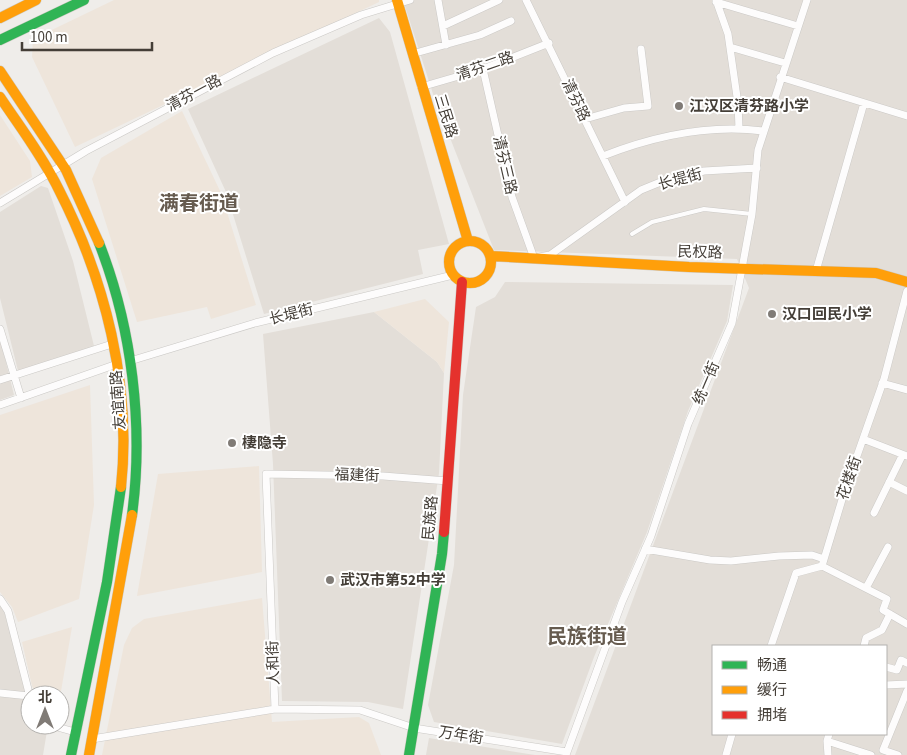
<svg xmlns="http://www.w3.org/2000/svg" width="907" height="755" font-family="'Source Sans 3','Noto Sans SC',sans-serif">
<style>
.residential{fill:#e3ded8;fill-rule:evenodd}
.commercial{fill:#eee5db}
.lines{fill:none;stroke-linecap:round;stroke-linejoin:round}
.lane-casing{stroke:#cbc9c6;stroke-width:5}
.street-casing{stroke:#cbc9c6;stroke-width:8}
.fast-casing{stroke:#cec9c1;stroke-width:11}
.slow-casing{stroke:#cec9c1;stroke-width:11}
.jam-casing{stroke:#cec9c1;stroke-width:11}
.lane{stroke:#fdfcfc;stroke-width:4}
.street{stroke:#fdfcfc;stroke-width:7}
.fast{stroke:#30b455;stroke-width:10}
.slow{stroke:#ff9f0a;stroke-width:10}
.jam{stroke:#e5322d;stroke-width:10}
.poi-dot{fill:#807b76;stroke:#fff;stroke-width:2}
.labels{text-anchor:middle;stroke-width:4;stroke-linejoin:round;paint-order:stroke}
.street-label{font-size:15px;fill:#443e37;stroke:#fff}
.poi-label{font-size:15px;font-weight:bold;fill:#443e37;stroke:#fff;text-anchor:start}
.district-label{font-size:20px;font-weight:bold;fill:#665b4f;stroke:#fff}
</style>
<rect width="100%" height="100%" fill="#efedea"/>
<path class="residential" d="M403,0H907V755H575L749,288L737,259L494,250L434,97ZM713,646H886V734H713Z
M379,18L390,32L449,244L418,250L423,274L264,314L226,192L188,109Z
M41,186L48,188L73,261L95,350L19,375L0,298V212Z
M505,282L733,285L727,321L688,411L647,532L594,657L562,744L434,722L428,705L454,565L463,395L476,307L495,297Z
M374,312L437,362L444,373L439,473L403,709L368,702L282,701L273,464L263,334Z
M0,338L14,395L0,400Z
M0,606L4,611L30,705V725H43L47,731L43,755H0Z
M429,738L535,755H426Z"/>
<path class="commercial" d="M114,0H379V2L75,147L32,57L33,39Z
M182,111L221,193L256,305L211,319L207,307L137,322L92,179L101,158Z
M0,115L30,161L32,177L0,196Z
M425,299L449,322L444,373L437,362L374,312Z
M90,385L94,505L79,599L18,622L12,607L0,592V415Z
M259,466L262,572L137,596L158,474Z
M262,598L272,722L359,717L369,723L381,755H102L124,645L132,628L144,619Z
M72,627L60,697L37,695L32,686L22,642Z"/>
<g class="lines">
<g class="lane-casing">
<path id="lane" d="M632,234L652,222L704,209L752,214"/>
</g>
<g class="street-casing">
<path id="street" d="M438,0L446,45
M526,0L625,202
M716,0L728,34L738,104L739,128
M716,2L798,26
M443,26L499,0
M730,47L785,63
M412,54L480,35L511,21
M483,69L512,197L534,258L550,255L641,190L663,181L704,171L757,168
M780,77L907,116
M421,87L483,69L549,43
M585,119L624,108L648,106L641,49
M603,156C654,136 708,124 763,131
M0,203L86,151L273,53L361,15L410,0
M816,271L864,103
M0,329L21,398
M130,361L255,323L453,275
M0,380L112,344
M882,383L907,390
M0,405L117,364
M863,439L907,456
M448,481L383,476L266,474L275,709L360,710L414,728L567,752
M889,482L907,491
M874,513L902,456
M645,549L710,560L731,561L779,556L812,555L824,559
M822,566L844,493L884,379L907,291
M822,566L887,599L883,610L907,624
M866,588L888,547
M0,599L8,611L30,697
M771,646L796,573L822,566
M864,646L866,638L882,630L890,614
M886,667L897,670L901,660L907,663
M886,685L907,684
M0,693L29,696
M50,725L75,732
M829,734L827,741L871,755
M92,739L275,709
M827,741L828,755
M566,755L622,602L651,536L688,424L732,323L752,214L758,150L807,0
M726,755L732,734
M898,755L883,750L907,691"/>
</g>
<g class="fast-casing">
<path id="fast" d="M0,40L84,0
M99,243C132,327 144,426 132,515
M71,755L107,582L121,487
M409,755L442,554L444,532"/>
</g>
<g class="slow-casing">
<path id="slow" d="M397,0L468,241
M0,18L36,0
M0,71L66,170L99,243
M0,97C20,127 43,157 59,190C105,280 132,385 121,487
M449 262a21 21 0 1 1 42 0a21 21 0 1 1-42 0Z
M490,256L689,267L876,273L907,282
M89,755L132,515"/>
</g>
<g class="jam-casing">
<path id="jam" d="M444,532L462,282"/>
</g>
<use href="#lane" class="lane"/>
<use href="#street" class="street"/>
<use href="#fast" class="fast"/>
<use href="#slow" class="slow"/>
<use href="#jam" class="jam"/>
</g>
<g class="poi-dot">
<circle cx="679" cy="106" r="5"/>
<circle cx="772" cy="314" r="5"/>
<circle cx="232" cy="443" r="5"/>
<circle cx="330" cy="580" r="5"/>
</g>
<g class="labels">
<g class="street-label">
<text transform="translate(485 66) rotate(-19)" y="5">清芬二路</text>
<text transform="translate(194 93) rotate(-28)" y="5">清芬一路</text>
<text transform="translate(576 100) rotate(64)" y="5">清芬路</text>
<text transform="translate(446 116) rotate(73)" y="5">三民路</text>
<text transform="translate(505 165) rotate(77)" y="5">清芬三路</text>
<text transform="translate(680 179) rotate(-15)" y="5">长堤街</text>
<text transform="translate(700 252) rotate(2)" y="5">民权路</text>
<text transform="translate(291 314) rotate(-14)" y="5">长堤街</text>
<text transform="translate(706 383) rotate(-67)" y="5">统一街</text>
<text transform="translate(118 400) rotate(-94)" y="5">友谊南路</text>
<text transform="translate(357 475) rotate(2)" y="5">福建街</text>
<text transform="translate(849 478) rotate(-71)" y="5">花楼街</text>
<text transform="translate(430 518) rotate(-85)" y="5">民族路</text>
<text transform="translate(273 663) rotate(-92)" y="5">人和街</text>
<text transform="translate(461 735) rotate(9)" y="5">万年街</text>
</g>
<g class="poi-label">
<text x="689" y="111">江汉区清芬路小学</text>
<text x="782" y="319">汉口回民小学</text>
<text x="242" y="448">棲隐寺</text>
<text x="340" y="585">武汉市第52中学</text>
</g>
<g class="district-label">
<text x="199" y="210">满春街道</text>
<text x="587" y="643">民族街道</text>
</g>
</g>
<rect x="712" y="645" width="175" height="90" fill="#ffffff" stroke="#b4b2af"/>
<rect x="722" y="661" width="25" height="8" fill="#30b455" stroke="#b4b2af"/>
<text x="757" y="670" font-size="15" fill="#443e37">畅通</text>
<rect x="722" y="686" width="25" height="8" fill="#ff9f0a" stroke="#b4b2af"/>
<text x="757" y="695" font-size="15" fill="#443e37">缓行</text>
<rect x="722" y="711" width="25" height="8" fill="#e5322d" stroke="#b4b2af"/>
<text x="757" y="720" font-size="15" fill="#443e37">拥堵</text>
<g transform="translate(45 710)"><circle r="24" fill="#ffffff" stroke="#b4b2af"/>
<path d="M0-4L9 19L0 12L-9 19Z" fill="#807b76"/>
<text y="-8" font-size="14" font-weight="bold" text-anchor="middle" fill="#443e37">北</text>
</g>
<path d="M22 42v8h130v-8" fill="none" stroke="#443e37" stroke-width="2.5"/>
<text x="30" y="42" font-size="15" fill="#443e37" stroke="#ffffff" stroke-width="4" paint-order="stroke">100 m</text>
</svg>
